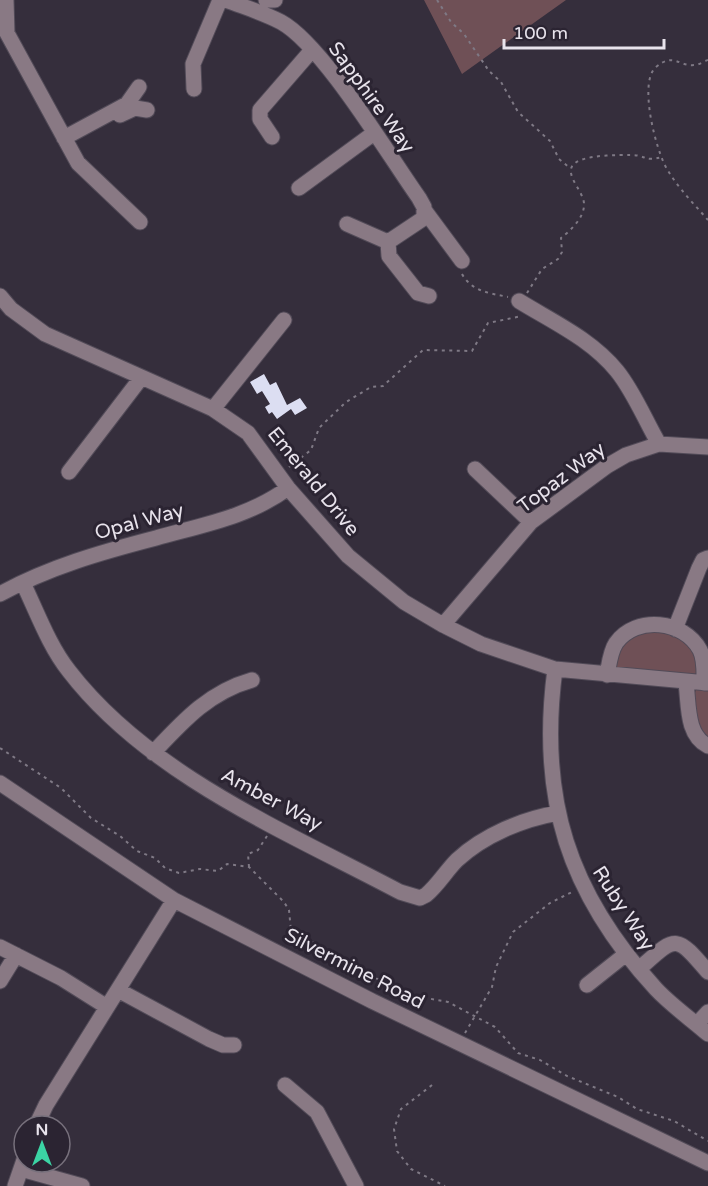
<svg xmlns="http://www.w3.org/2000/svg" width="708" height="1186" font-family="'Varela Round',sans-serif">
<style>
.green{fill:#6f5056}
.building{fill:#dcdef2}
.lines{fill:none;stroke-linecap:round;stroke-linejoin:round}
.minor-casing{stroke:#524b58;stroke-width:17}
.path{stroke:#7f7985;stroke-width:2;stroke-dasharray:3 4.5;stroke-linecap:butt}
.minor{stroke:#897984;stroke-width:15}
.labels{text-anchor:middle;stroke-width:6;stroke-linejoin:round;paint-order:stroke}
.street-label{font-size:20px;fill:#e8e3ec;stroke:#2b2432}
</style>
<rect width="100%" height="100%" fill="#352e3c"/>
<path class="green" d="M424,0H566L462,74Z
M659,627L698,650L701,683L608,673L617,643Z
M708,687V746L699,740L693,699L696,689Z"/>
<path class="building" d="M264,374L270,385L276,382L287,405L300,398L307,408L295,415L291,409L277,419L272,412L269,414L265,407L270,404L262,391L257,394L250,382Z"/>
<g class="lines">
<g class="minor-casing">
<path id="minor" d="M6,0L7,33L78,163L140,222
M226,0C244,7 264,13 281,22C323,45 389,156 419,198L424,207V218L388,242
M266,0H275
M194,89L193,64L220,0
M120,115L135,108L147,110
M272,137L260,119V110L312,50
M64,138L127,104L139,87
M299,188L374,133
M425,211L462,261
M347,224L388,242L389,256L418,293L429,296
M0,296L11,309L45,334L213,409L248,433L288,488L348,556L404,602L443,625L481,644L555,669L708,683
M519,301C553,322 591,339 617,371C634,392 645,420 659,444
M213,409L284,320
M475,469L531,522
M69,472L141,378
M23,583C37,612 49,646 69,671C149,775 287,832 400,892L420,898L426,895C438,885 446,871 457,860C484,835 523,819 558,813
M0,594C49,567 102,552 156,538C202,525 249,517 288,488
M443,625L531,522L607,466L626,455L659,444L708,447
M675,629L699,568L703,560L708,558
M555,669C538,798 568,893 656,989C672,1006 691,1019 708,1034
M607,675C609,665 610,652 616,643C636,615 684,620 700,650C705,660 704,673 704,683
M686,683C689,705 686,735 708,746
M153,753C183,721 209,692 252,680
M0,783L174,900L372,1001L708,1163
M0,947L61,978L107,1007
M639,969C676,936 675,933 708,972
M0,981L16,955
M587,985L626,954
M118,990L209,1039L223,1045H234
M697,1024L708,1012
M285,1085L317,1112L356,1186
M36,1126L46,1105L174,900
M21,1169L82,1186
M15,1186L24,1160"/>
</g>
<path class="path" d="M437,0L451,22L464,34L489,71L501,82L518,112L550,141L559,159L570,168
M708,60C704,61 699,65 695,65C679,67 674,52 656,67C638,82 656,151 667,169C678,188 694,204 708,220
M462,274C472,292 490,293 508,297
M527,293L542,269L558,259L562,252L561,238C570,231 584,218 584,205C585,190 556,169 581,160C594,155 617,155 631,155C646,155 644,162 662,157
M289,467L311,450L319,428L346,402L371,387L383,386L423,350L472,351L488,323L522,316
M0,748L61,788L91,818L120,836L137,851L155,858L165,868L179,873L200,869L218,871L227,864L249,867L284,902L289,910L291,931L316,944L338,962L360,969L371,978L387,980L410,995L448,1002L495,1027L518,1053L540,1060L567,1076L618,1097L637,1109L674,1121L708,1141
M249,867L248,854L258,850L267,836
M465,1033L492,987L496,967L513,932L550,903L574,891
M432,1085L401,1109L394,1129L397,1151L411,1169L445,1186"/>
<use href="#minor" class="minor"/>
</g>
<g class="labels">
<g class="street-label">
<text transform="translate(372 97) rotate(54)" y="7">Sapphire Way</text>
<text transform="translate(561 477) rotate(-37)" y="7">Topaz Way</text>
<text transform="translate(314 481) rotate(51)" y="7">Emerald Drive</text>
<text transform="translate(139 521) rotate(-15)" y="7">Opal Way</text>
<text transform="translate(272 799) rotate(28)" y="7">Amber Way</text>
<text transform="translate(624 908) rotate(57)" y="7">Ruby Way</text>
<text transform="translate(355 968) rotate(27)" y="7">Silvermine Road</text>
</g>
</g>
<g transform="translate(42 1144)"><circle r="28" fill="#2b2432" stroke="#77707c" stroke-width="1.5"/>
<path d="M0-4.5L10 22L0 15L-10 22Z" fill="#3bd4a4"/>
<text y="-9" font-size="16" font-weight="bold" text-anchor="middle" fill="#e8e3ec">N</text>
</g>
<path d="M504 39v9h160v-9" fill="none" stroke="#e8e3ec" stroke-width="3"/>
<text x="513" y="39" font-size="18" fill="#e8e3ec" stroke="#2b2432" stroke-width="4.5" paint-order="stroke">100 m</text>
</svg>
